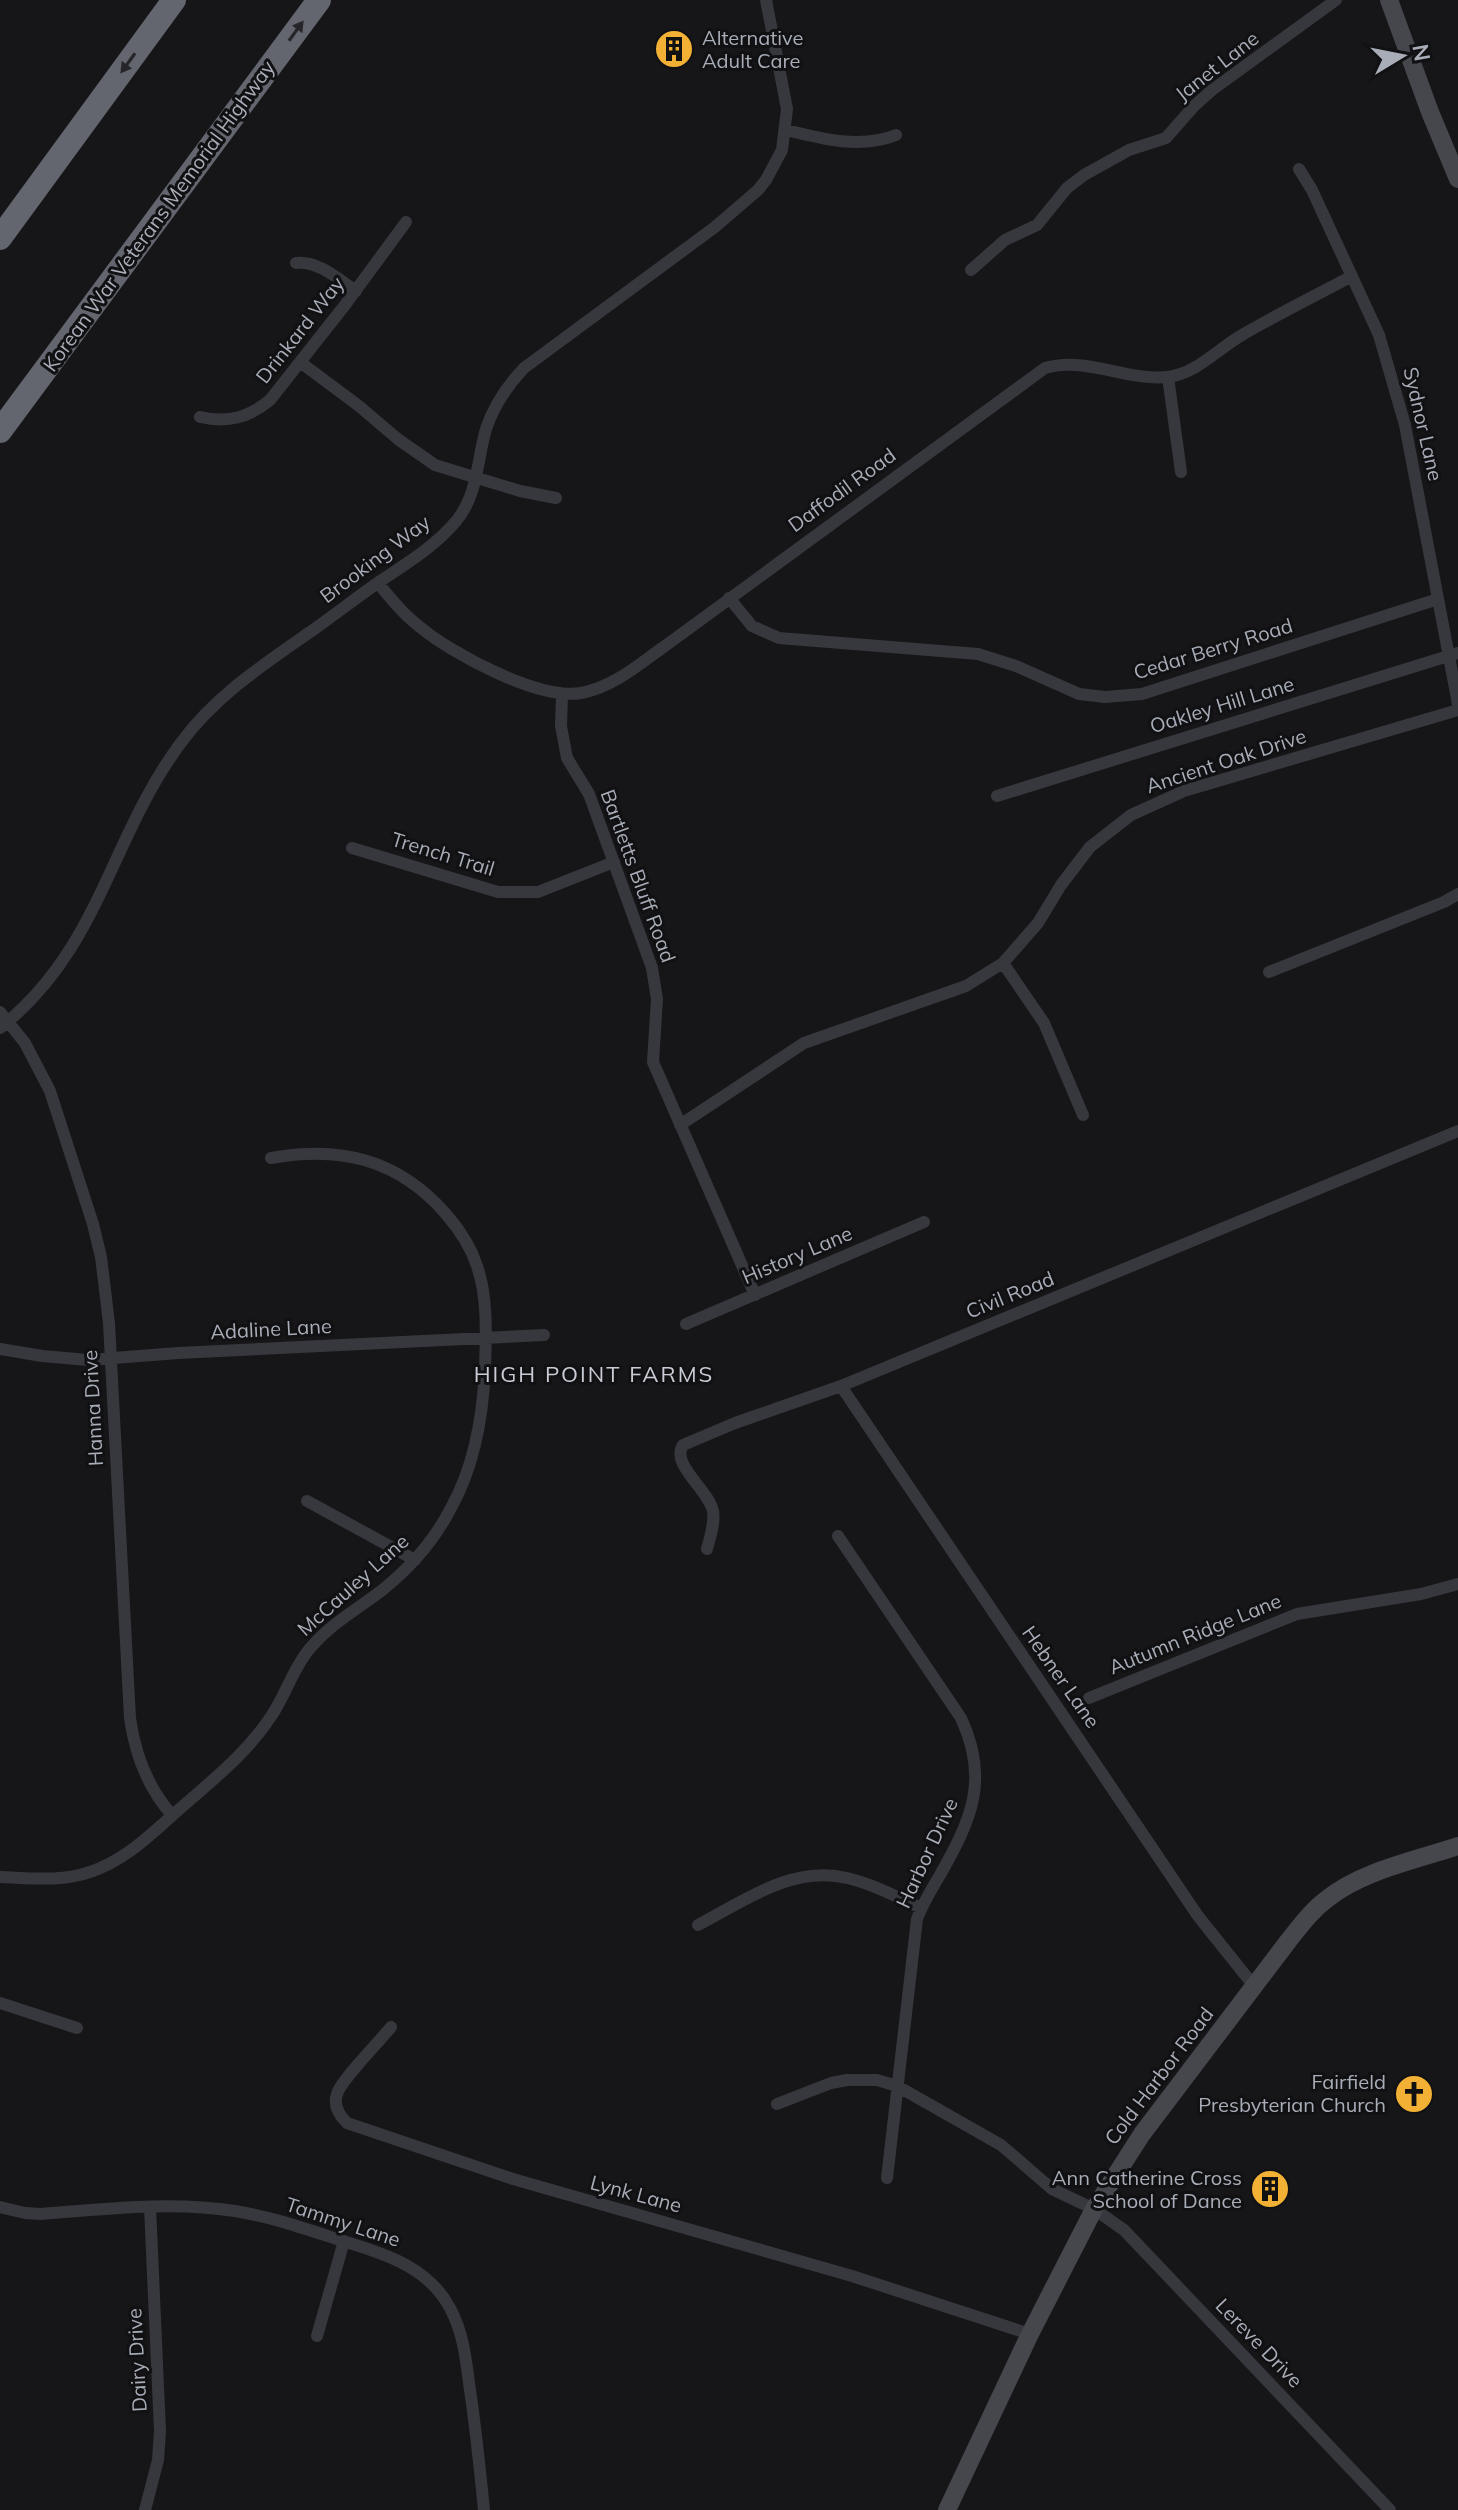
<svg xmlns="http://www.w3.org/2000/svg" width="1458" height="2510" font-family="Mulish,sans-serif">
<style>
.lines{fill:none;stroke-linecap:round;stroke-linejoin:round}
.minor{stroke:#37383d;stroke-width:12}
.secondary{stroke:#45474d;stroke-width:18}
.motorway{stroke:#63666e;stroke-width:24}
.oneway{fill:#26262a}
.labels{text-anchor:middle;stroke-width:6;stroke-linejoin:round;paint-order:stroke}
.poi-label{font-size:20px;fill:#a8adb8;stroke:#111113;text-anchor:end}
.street-label{font-size:20px;fill:#a8adb8;stroke:#111113}
.neighbourhood-label{font-size:22px;letter-spacing:2px;fill:#c9ccd4;stroke:#111113}
</style>
<rect width="100%" height="100%" fill="#161618"/>
<g class="lines">
<path class="minor" d="M786,130C822,139 861,149 896,135
M1299,169L1312,190L1379,335L1405,425L1458,704
M296,263C319,261 338,279 356,291
M971,270L1005,240L1037,225L1067,188L1084,175L1129,150L1166,138L1194,106L1212,90L1336,0
M300,362L359,406L399,440L435,465L520,491L556,498
M1168,377L1181,472
M200,417C228,423 248,418 270,400L345,305L406,222
M378,583C391,599 404,615 420,627C452,654 539,700 581,693C614,687 639,664 665,646L1045,368C1086,356 1126,381 1167,377C1195,375 1219,348 1242,335C1278,314 1315,296 1352,276
M729,598L752,626L779,638L978,654L1016,666L1079,694L1105,697L1142,694L1438,599
M562,695L561,726L567,758L589,794L652,968L657,999L653,1062L755,1295
M997,796L1458,653
M352,848L498,892H538L614,862
M1003,963L1044,1023L1083,1115
M1269,972L1444,902L1458,894
M0,1012L25,1043L50,1091L93,1224L101,1257L109,1323L130,1718C135,1754 147,1787 172,1815
M0,1028C100,949 109,840 180,744C215,696 264,664 313,630C334,615 355,599 376,584C404,565 435,547 457,520C478,494 477,460 486,429C494,405 507,386 524,368L715,227L758,190L766,180L782,150L787,109L766,0
M680,1125L804,1043L966,986L1003,963L1038,923L1061,885L1090,847L1131,815L1184,791L1458,710
M686,1324L924,1222
M0,1349L42,1356L88,1360L178,1353L544,1335
M841,1386L1198,1916L1254,1986
M307,1501L415,1560
M838,1536L961,1718C990,1780 971,1820 940,1875C931,1890 923,1903 917,1919L887,2178
M707,1549C710,1537 715,1524 713,1511C708,1489 670,1464 683,1445L735,1423L841,1386L1458,1131
M1089,1698L1297,1614L1421,1594L1458,1584
M0,1877C30,1878 61,1882 90,1872C127,1860 154,1831 183,1806C215,1778 248,1752 272,1715C285,1695 292,1672 307,1652C328,1625 355,1611 381,1591C410,1568 434,1541 451,1508C475,1465 483,1416 485,1368C486,1335 488,1298 477,1266C471,1247 459,1229 446,1214C399,1160 341,1145 271,1158
M698,1925C744,1901 792,1865 847,1878C873,1884 897,1897 921,1908
M0,2003L77,2028
M391,2027C380,2041 341,2080 337,2094C333,2105 339,2115 347,2123L513,2179L852,2276L1030,2334
M777,2104L831,2083L847,2080H877L897,2086L1001,2145L1052,2189L1094,2209L1124,2230L1390,2510
M0,2207L25,2213L41,2214C105,2209 171,2201 235,2211C273,2217 309,2230 346,2242C386,2254 429,2268 450,2308C464,2334 466,2361 470,2390C476,2430 480,2470 484,2510
M317,2336L344,2241
M145,2510L158,2460L160,2431L150,2207"/>
<path class="secondary" d="M1389,0L1430,112L1458,179
M947,2510L1030,2334L1094,2209L1142,2134L1289,1940C1301,1925 1312,1910 1327,1899C1361,1871 1416,1860 1458,1846"/>
<path class="motorway" d="M0,238L174,0
M0,431L319,0"/>
</g>
<defs><path id="oneway-solid" d="M-6-.8H1V-3.2L6.5 0L1 3.2V.8H-6Z" transform="scale(2)"/></defs>
<g class="oneway">
<use href="#oneway-solid" transform="translate(296 31) rotate(-54)"/>
<use href="#oneway-solid" transform="translate(128 63) rotate(126)"/>
</g>
<defs>
<g id="building-disc" transform="scale(2)"><circle r="9.5" fill="#f2b134" stroke="#111113"/><path d="M-4-6H4V6H1V3H-1V6H-4ZM-2.5-4.3h1.7v1.8h-1.7ZM.8-4.3h1.7v1.8H.8ZM-2.5-1h1.7V.8h-1.7ZM.8-1h1.7V.8H.8Z" fill="#111"/></g>
<g id="church-disc" transform="scale(2)"><circle r="9.5" fill="#f2b134" stroke="#111113"/><path d="M-1.2-6h2.4v3.5h3.3v2.4h-3.3V6h-2.4V-.1h-3.3v-2.4h3.3Z" fill="#111"/></g>
</defs>
<g fill-rule="evenodd">
<use href="#building-disc" x="674" y="49"/>
<use href="#church-disc" x="1414" y="2094"/>
<use href="#building-disc" x="1270" y="2189"/>
</g>
<g class="labels">
<g class="poi-label">
<text x="702" y="45" text-anchor="start">Alternative<tspan x="702" dy="23">Adult Care</tspan></text>
<text x="1386" y="2089">Fairfield<tspan x="1386" dy="23">Presbyterian Church</tspan></text>
<text x="1242" y="2185">Ann Catherine Cross<tspan x="1242" dy="23">School of Dance</tspan></text>
</g>
<g class="street-label">
<text transform="translate(1217 66) rotate(-38)" y="7">Janet Lane</text>
<text transform="translate(159 216) rotate(-54)" y="7">Korean War Veterans Memorial Highway</text>
<text transform="translate(300 330) rotate(-52)" y="7">Drinkard Way</text>
<text transform="translate(1423 424) rotate(77)" y="7">Sydnor Lane</text>
<text transform="translate(842 490) rotate(-36)" y="7">Daffodil Road</text>
<text transform="translate(375 559) rotate(-37)" y="7">Brooking Way</text>
<text transform="translate(1213 649) rotate(-17)" y="7">Cedar Berry Road</text>
<text transform="translate(1222 705) rotate(-17)" y="7">Oakley Hill Lane</text>
<text transform="translate(1226 761) rotate(-18)" y="7">Ancient Oak Drive</text>
<text transform="translate(443 854) rotate(17)" y="7">Trench Trail</text>
<text transform="translate(638 876) rotate(70)" y="7">Bartletts Bluff Road</text>
<text transform="translate(797 1255) rotate(-23)" y="7">History Lane</text>
<text transform="translate(1010 1295) rotate(-22)" y="7">Civil Road</text>
<text transform="translate(271 1329) rotate(-3)" y="7">Adaline Lane</text>
<text transform="translate(93 1408) rotate(-93)" y="7">Hanna Drive</text>
<text transform="translate(353 1585) rotate(-42)" y="7">McCauley Lane</text>
<text transform="translate(1195 1634) rotate(-22)" y="7">Autumn Ridge Lane</text>
<text transform="translate(1061 1677) rotate(55)" y="7">Hebner Lane</text>
<text transform="translate(927 1853) rotate(-65)" y="7">Harbor Drive</text>
<text transform="translate(1159 2076) rotate(-53)" y="7">Cold Harbor Road</text>
<text transform="translate(636 2194) rotate(15)" y="7">Lynk Lane</text>
<text transform="translate(343 2222) rotate(18)" y="7">Tammy Lane</text>
<text transform="translate(1259 2343) rotate(46)" y="7">Lereve Drive</text>
<text transform="translate(137 2360) rotate(-93)" y="7">Dairy Drive</text>
</g>
<g class="neighbourhood-label">
<text x="594" y="1382">HIGH POINT FARMS</text>
</g>
</g>
<g transform="translate(1402 56) rotate(80)" stroke="#111113" stroke-width="6" paint-order="stroke">
<path d="M0-6L14 30L0 20L-14 30Z" fill="#a8adb8"/>
<text y="-12" font-size="22" font-weight="bold" text-anchor="middle" fill="#a8adb8">N</text>
</g>
</svg>
